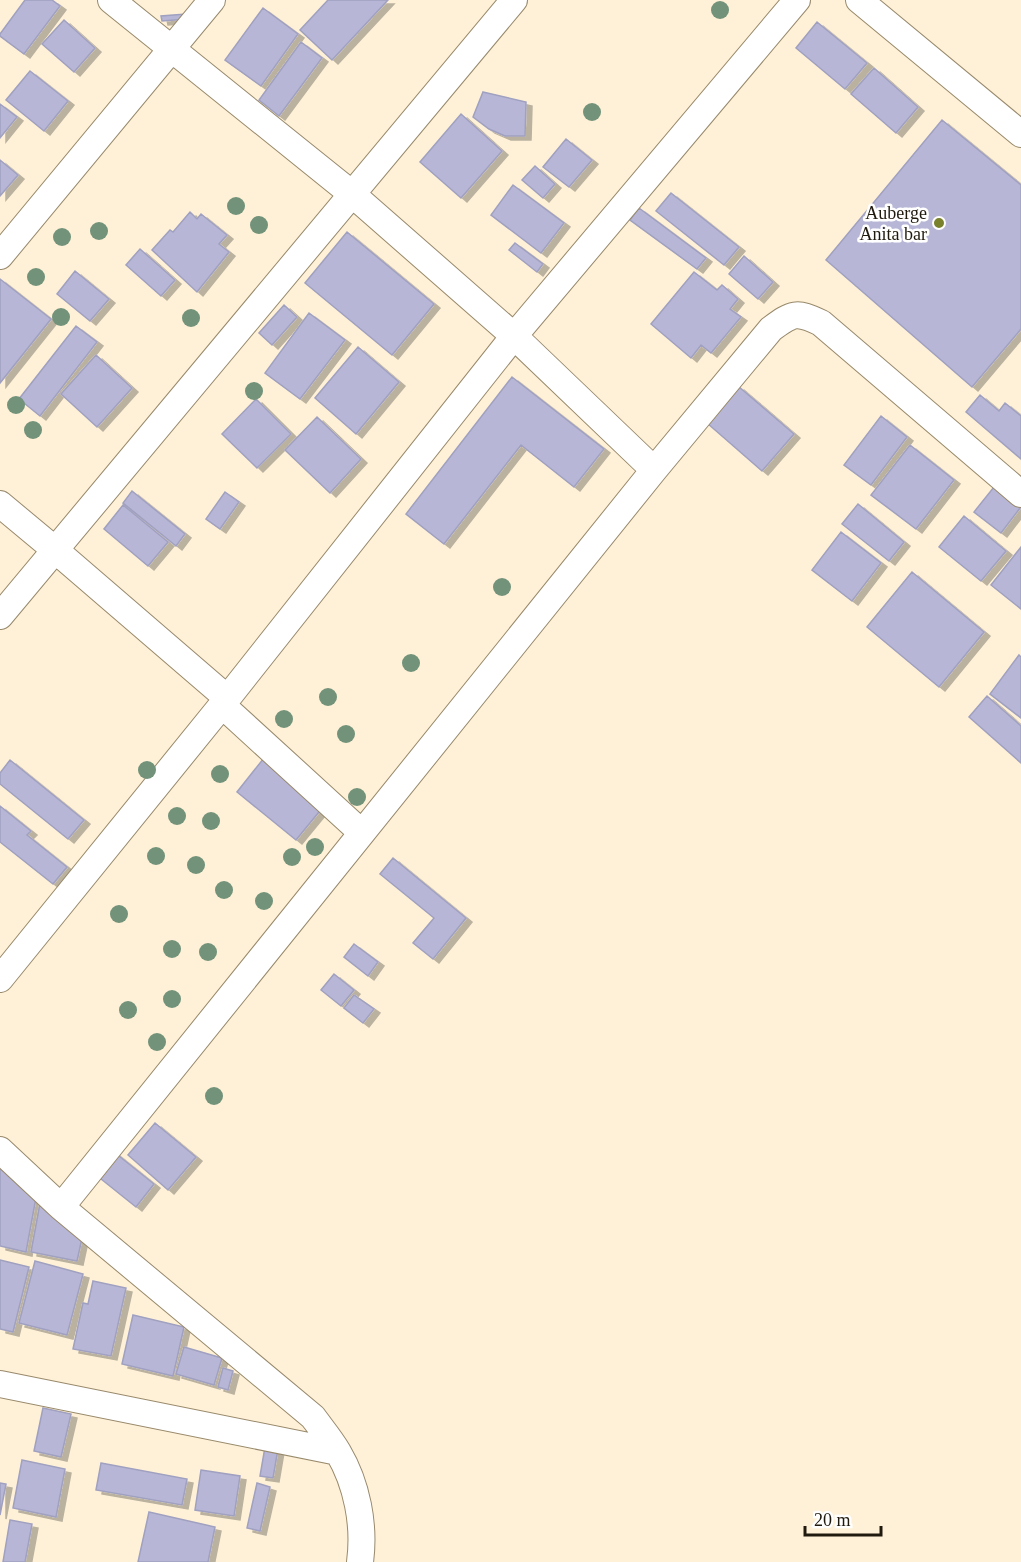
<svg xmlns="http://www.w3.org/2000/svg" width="1021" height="1562" font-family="'Times New Roman',serif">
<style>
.building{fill:#b7b6d7;stroke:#a0a0c0;stroke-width:1.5;filter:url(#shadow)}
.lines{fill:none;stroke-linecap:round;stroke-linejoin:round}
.minor-casing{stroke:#98896b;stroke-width:28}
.minor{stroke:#fff;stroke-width:26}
.tree{fill:#72927a}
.poi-dot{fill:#7a812c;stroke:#fff;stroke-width:2}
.labels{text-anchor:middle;stroke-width:5;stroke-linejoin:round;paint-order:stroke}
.poi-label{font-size:18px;fill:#201a0e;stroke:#fff;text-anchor:end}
</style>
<defs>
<filter id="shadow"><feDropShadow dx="6" dy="4" stdDeviation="0" flood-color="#0004"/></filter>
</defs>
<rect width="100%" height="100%" fill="#fef1d7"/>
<path class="building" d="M25,0H52L60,6L24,54L0,36V34Z
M328,0H388L332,60L300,30Z
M263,8L298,34L261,86L225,60Z
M186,14L187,19L162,21L161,16Z
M64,20L95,48L74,72L42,44Z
M817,22L867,63L845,89L796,48Z
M301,42L322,58L279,116L259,100Z
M874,68L918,107L896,133L851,94Z
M30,71L68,101L44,131L6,100Z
M483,92L526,102L525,136H505L489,129L473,117Z
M0,104L17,117L0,138Z
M461,114L502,151L461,198L420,162Z
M942,120L1021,185V329L972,387L826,260Z
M566,139L592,160L569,187L543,167Z
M0,160L18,175L0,196Z
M535,166L555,184L543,198L522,180Z
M513,185L564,223L541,253L491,215Z
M671,193L739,247L724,265L656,211Z
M639,208L706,258L697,269L630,220Z
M190,212L197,219L201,214L227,235L219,244L229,252L197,292L152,250L170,230L173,232Z
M347,232L434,304L392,355L305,283Z
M515,243L543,264L537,272L509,250Z
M140,249L175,280L161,296L126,265Z
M744,256L773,282L758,299L729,274Z
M75,271L109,299L90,321L57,294Z
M694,272L717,290L722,285L738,299L730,309L741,317L711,353L701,345L691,358L651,324Z
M0,279L51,319L0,383Z
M284,305L297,317L272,345L259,333Z
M309,313L345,340L300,399L265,373Z
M76,326L97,342L40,416L19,399Z
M358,347L399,382L356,434L315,398Z
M96,355L132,388L97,427L61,394Z
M512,377L604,449L574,487L521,445L444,544L406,514Z
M738,386L794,434L762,471L707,423Z
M980,395L999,411L1005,403L1021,416V459L966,412Z
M256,399L291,434L257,468L222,434Z
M881,416L907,437L871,485L844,465Z
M317,417L361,459L330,493L285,450Z
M910,445L954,480L916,529L871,495Z
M994,487L1020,508L1001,533L974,512Z
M132,491L185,534L176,546L123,503Z
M225,492L239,502L220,529L206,519Z
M858,504L904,542L889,561L842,524Z
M123,505L168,542L148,566L104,529Z
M964,516L1006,551L981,581L939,547Z
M841,532L881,563L852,601L812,570Z
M1021,547V609L991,585Z
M912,572L984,632L939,687L867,627Z
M1019,655L1021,657V718L990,694Z
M987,696L1021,726V763L969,717Z
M264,758L323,807L296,840L237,792Z
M10,760L84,820L68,839L0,784V773Z
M0,806L31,831L27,835L67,867L53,884L0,842Z
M393,858L466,918L433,959L413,943L434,918L380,874Z
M354,944L378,962L368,976L344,957Z
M334,974L354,990L341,1006L321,990Z
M354,995L374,1009L363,1023L344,1008Z
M155,1123L196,1157L168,1190L128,1155Z
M114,1152L154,1184L136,1207L96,1175Z
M0,1164L37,1192L26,1252L0,1246Z
M41,1198L84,1229L77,1261L31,1252Z
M0,1260L29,1267L13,1332L0,1329Z
M35,1261L83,1274L67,1335L19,1323Z
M93,1281L126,1288L111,1356L73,1349L83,1303L88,1304Z
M133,1315L184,1327L173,1376L122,1364Z
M184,1347L222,1358L214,1385L176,1374Z
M223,1368L233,1371L228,1390L218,1387Z
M43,1408L71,1414L61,1457L34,1451Z
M266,1441L279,1443L273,1478L260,1476Z
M22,1460L65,1469L56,1517L13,1508Z
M101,1463L187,1479L182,1505L96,1490Z
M201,1470L240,1476L234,1516L195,1510Z
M0,1483L6,1484L0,1515Z
M257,1483L270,1487L260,1531L247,1528Z
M149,1512L215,1527L208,1562H138Z
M10,1520L32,1524L25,1562H3Z"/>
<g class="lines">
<g class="minor-casing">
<path id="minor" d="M111,0L352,194L514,336L654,470
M859,0L1021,134
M0,256L212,0
M0,504L54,549L227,698
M0,616L514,0
M222,705L361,832
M0,979L222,705L514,336L797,0
M0,1150L61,1207L313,1417C321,1428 331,1440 338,1452C357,1484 365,1525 360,1562
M61,1207L654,470L771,329C793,313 796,311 821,323L1021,494
M0,1384L338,1452"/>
</g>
<use href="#minor" class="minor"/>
</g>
<g class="tree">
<circle cx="720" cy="10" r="9"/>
<circle cx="592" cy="112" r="9"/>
<circle cx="236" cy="206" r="9"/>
<circle cx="259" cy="225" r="9"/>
<circle cx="99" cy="231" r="9"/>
<circle cx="62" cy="237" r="9"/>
<circle cx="36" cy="277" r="9"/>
<circle cx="61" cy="317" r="9"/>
<circle cx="191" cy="318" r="9"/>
<circle cx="254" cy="391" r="9"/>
<circle cx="16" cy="405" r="9"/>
<circle cx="33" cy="430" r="9"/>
<circle cx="502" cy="587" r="9"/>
<circle cx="411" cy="663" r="9"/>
<circle cx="328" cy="697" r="9"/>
<circle cx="284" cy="719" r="9"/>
<circle cx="346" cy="734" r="9"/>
<circle cx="147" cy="770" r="9"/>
<circle cx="220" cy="774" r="9"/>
<circle cx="357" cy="797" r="9"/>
<circle cx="177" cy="816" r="9"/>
<circle cx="211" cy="821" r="9"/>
<circle cx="315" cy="847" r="9"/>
<circle cx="156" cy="856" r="9"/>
<circle cx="292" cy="857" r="9"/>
<circle cx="196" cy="865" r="9"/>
<circle cx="224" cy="890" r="9"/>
<circle cx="264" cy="901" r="9"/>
<circle cx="119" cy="914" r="9"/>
<circle cx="172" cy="949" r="9"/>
<circle cx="208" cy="952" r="9"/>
<circle cx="172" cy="999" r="9"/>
<circle cx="128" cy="1010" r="9"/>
<circle cx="157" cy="1042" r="9"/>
<circle cx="214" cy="1096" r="9"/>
</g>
<circle class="poi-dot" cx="939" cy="223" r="6"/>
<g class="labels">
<g class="poi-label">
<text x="927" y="219">Auberge<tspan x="927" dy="21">Anita bar</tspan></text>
</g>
</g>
<path d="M805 1526v9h76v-9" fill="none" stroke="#201a0e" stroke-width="3"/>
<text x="814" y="1526" font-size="18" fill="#201a0e" stroke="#ffffff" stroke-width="4.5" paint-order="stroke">20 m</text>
</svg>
